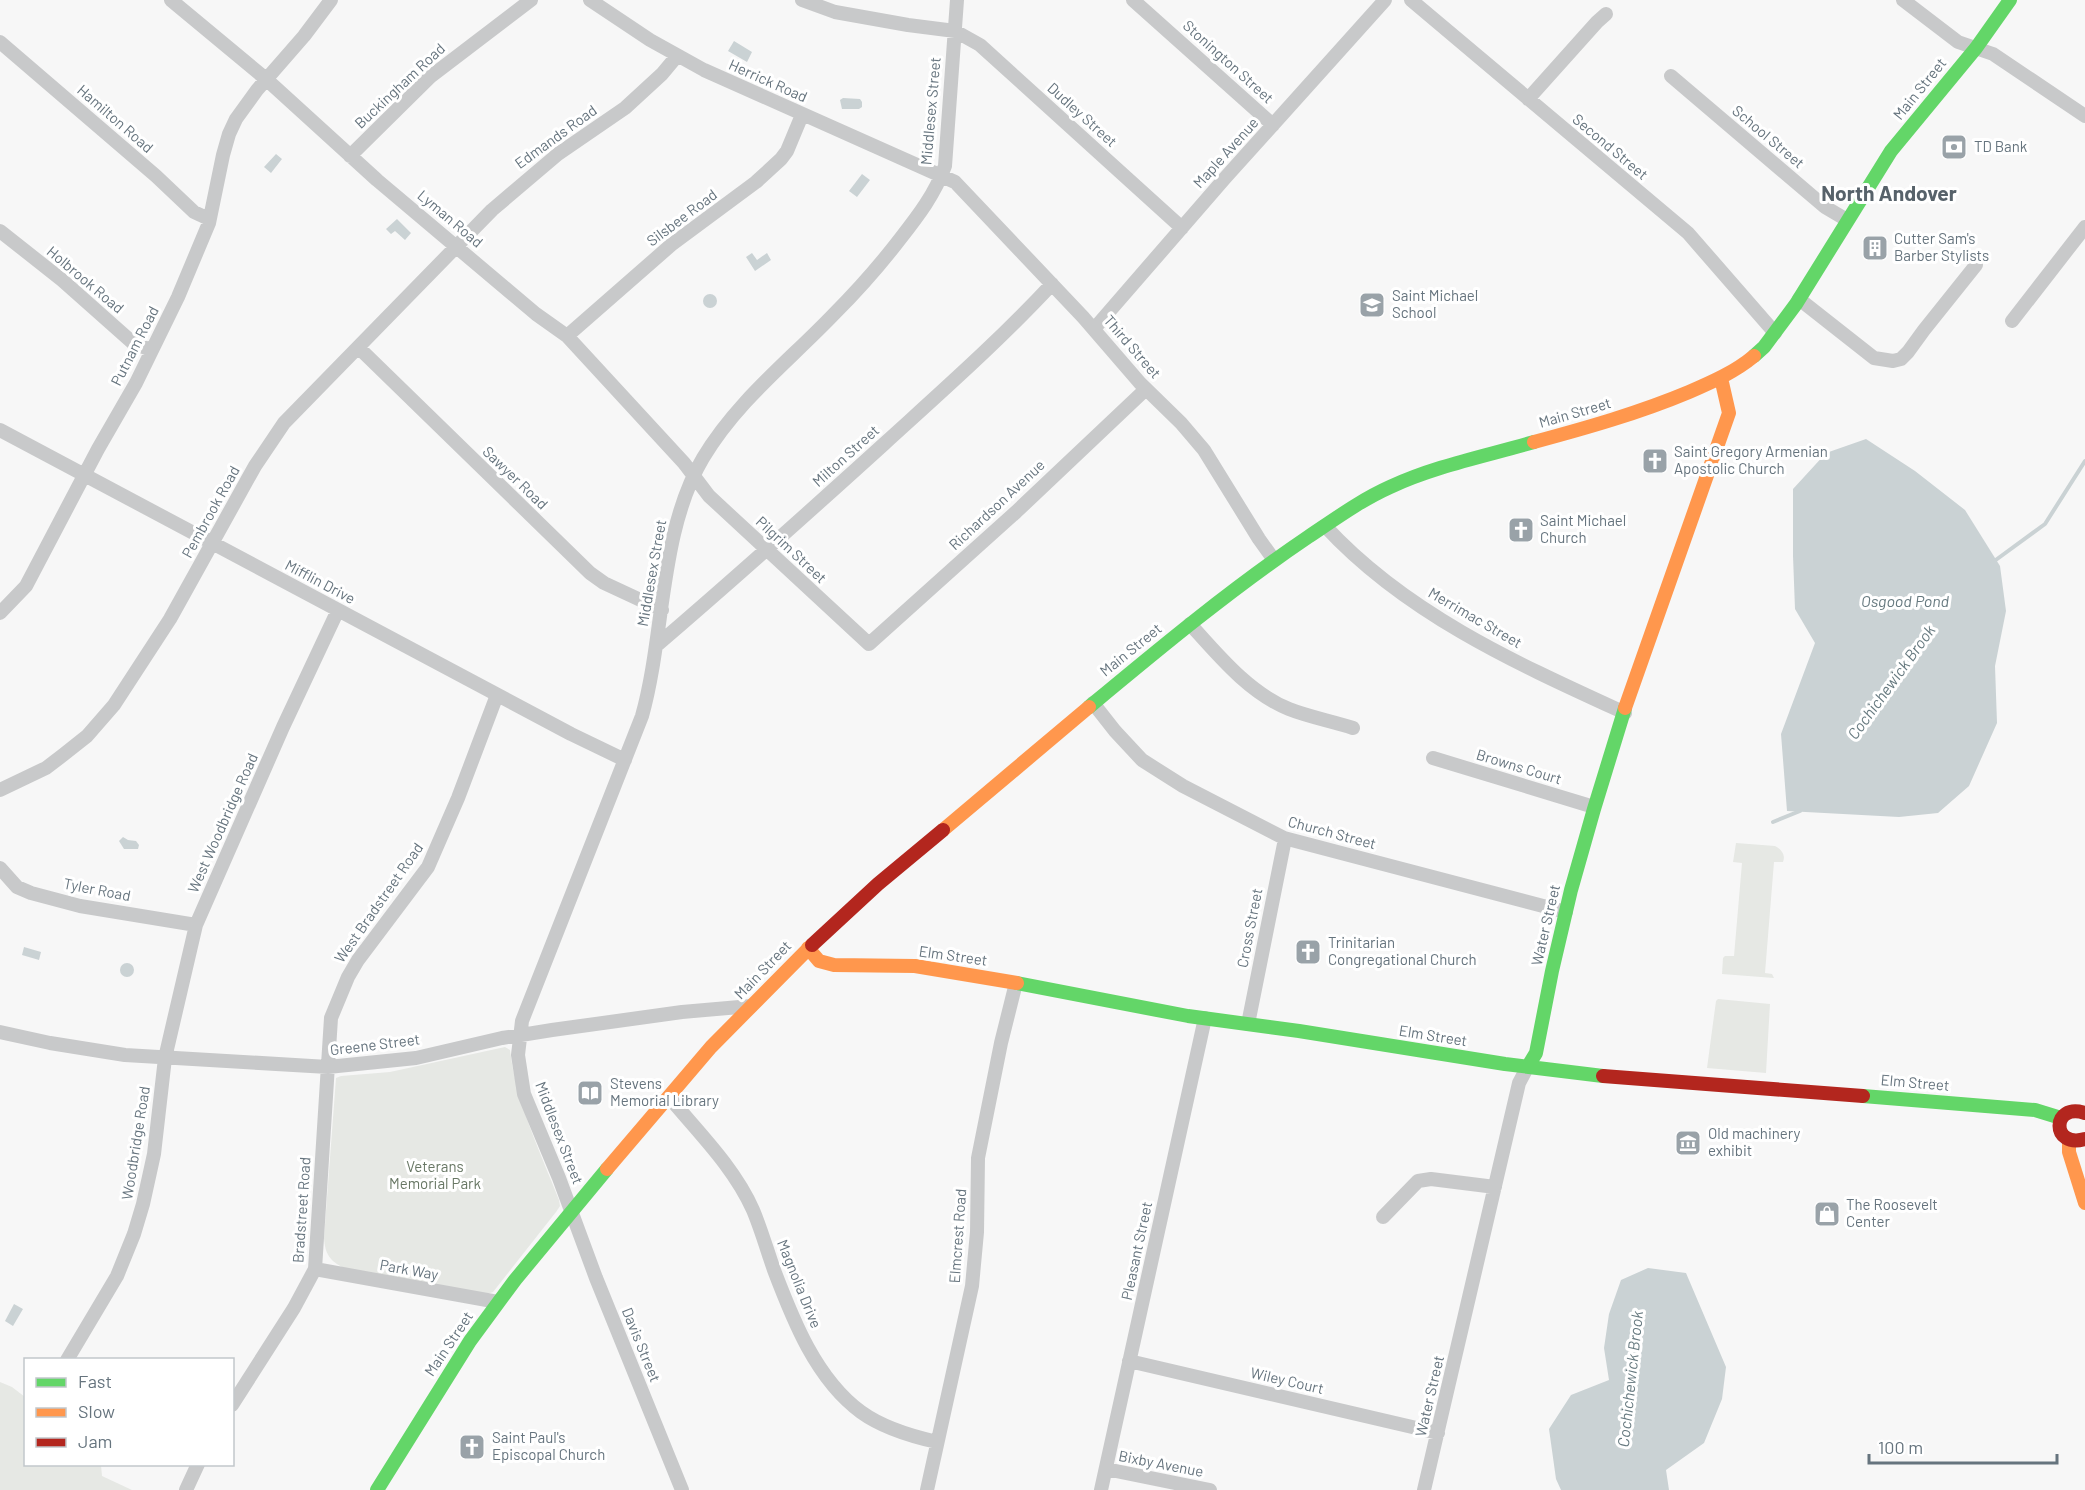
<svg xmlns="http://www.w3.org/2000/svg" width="2085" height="1490" font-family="Barlow,sans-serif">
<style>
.green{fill:#e6e8e4}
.water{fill:#cad2d4}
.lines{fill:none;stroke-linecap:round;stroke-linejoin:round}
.stream{stroke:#cad2d4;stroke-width:4}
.street{stroke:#c8c9ca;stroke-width:14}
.fast{stroke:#63d668;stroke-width:14}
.slow{stroke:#ff974d;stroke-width:14}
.jam{stroke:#b3261e;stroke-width:14}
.labels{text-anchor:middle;stroke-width:6;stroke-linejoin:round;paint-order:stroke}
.street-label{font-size:15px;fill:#66747e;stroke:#fff}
.poi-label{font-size:15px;fill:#66747e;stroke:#fff;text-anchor:start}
.park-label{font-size:15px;fill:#687764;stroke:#fff}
.water-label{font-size:16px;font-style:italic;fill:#66797f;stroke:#fff}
.district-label{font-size:21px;font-weight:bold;fill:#57626a;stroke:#fff}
</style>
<rect width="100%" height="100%" fill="#f7f7f7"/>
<path class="green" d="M1736,843L1775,846C1781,849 1786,855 1783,862H1774L1765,973L1772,974L1774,978L1722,974L1723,958L1725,956H1734L1742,863L1733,862Z
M1718,999L1770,1004L1766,1073L1707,1068L1716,1001Z
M505,1047L510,1050C516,1102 540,1151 559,1200L560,1206L556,1212L493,1292L487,1294L344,1268C330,1261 325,1254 324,1238L336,1078L341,1076L390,1072Z
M0,1382L12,1387L25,1397L26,1464L101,1465L102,1476L132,1490H0Z"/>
<path class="water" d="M734,41L752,52L747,62L728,51Z
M843,98L860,99L862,102V107L859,109H842L840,100Z
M276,154L282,159L271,173L264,167Z
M862,174L870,180L857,197L849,191Z
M397,219L411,233L405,240L395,231L391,234L386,229Z
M752,253L757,260L767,253L771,260L755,271L746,257Z
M703 301a7 7 0 1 1 14 0a7 7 0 1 1-14 0Z
M1866,439L1915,471L1965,510L2000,566L2006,611L1995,666L1997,723L1969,786L1938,813L1899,817L1787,811L1781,734L1815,643L1795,609L1793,556V489L1826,453Z
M123,837L128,840L136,841L139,845L138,849H124L119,841Z
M24,947L41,952L39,960L22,955Z
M120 970a7 7 0 1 1 14 0a7 7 0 1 1-14 0Z
M1648,1268L1686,1273L1726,1367L1722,1399L1704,1443L1666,1470L1669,1490H1561L1556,1479L1549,1429L1571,1395L1609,1380L1604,1348L1609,1314L1621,1280Z
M14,1304L23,1309L13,1326L5,1321Z"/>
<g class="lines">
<path class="stream" d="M1993,562L2045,524L2085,461
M1773,822L1800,811"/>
<path class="street" d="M171,0L266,79L377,180L536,314L567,336L684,463L709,496L869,644L1016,512L1146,389
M590,0L650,40L704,70L955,182L1083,317L1140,383L1181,423L1204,450L1259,539L1274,560
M802,0L835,12L908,25L955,31L980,45L1182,228
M1133,0L1273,125
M1411,0L1688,233L1775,333
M1903,0L1958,42L1993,54L2085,116
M0,42L156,176L194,212L209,219
M1671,76L1825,207L1847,220
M1528,99L1597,22L1606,14
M350,156L430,77L531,0
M0,231L62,280L133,343L151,350
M1799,299L1874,358L1893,361L1901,359L1908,352L1924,330L1976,265
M2012,321L2085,227
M1094,329L1225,178L1385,0
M567,336L671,245L756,182L781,159L787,151L802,115
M359,348L590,573L604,583L662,610
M0,430L571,734L625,760
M1325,526C1406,614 1518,664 1625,713
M0,613L26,586L98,449L136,383L178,297L209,223L223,155L229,134L236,119L257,90L304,36L331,0
M1190,624C1218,655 1249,693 1289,709C1309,717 1332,721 1353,728
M656,646C733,580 809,512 884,444C941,392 999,341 1052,284
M1093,703L1115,731L1142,760L1183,786L1284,838L1566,912
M1433,758L1594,807
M0,790L46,768L63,755L87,736L114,705L170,619L255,466L284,423L492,210L558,154L625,108L662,74L677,56
M0,868L17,887L31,893L80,906L196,925
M1248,1024L1285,839
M0,1032L50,1043L125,1055L328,1067L416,1058L502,1038L552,1030L682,1012L751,1006
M669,1097C698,1132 734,1167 753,1210C761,1229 767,1250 774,1270C793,1320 816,1379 861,1412C883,1428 910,1436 937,1442
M1383,1217L1418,1181L1431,1179L1495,1187
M315,1269L498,1302
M67,1360L117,1276L134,1234L143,1204L154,1154L165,1058L196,925L283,727L338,610
M1129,1361L1438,1433
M232,1405L294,1308L315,1269L331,1018L348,977L358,960L428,867L458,798L497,695
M1106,1469L1210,1490
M186,1490L198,1464
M682,1490L596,1278L559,1178L524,1094L518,1055L522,1021L642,716C665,634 659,532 703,458C737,401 789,361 834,314C857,291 880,265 900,239C918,216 935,194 945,166L957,0
M927,1490L972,1286L977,1232L978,1158L1001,1043L1016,983
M1101,1490L1205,1018
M1424,1490L1519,1083L1528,1066"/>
<path class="fast" d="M1754,356L1764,347L1796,304L1891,151L1976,48L2010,0
M1089,707C1160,648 1231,589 1308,537C1335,519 1361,500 1390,487C1435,466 1486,456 1534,442
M1017,983L1188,1016L1299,1031L1505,1064L1603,1076
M1528,1066L1536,1053L1552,971L1571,890L1594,809L1625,708
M1863,1096L2035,1110L2061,1118
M377,1490L470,1341L515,1280L607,1169"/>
<path class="slow" d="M1534,442C1586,428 1639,413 1689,392C1712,382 1735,372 1754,356
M1625,708L1729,413L1721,378
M943,830L1089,707
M808,948L819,961L834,965L915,966L1017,983
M2069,1141V1152L2085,1203
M607,1169L711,1047L812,945"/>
<path class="jam" d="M812,945L878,884L943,830
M1603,1076L1863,1096
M2085,1113C2051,1102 2051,1149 2085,1139"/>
</g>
<defs>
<g id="bank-square" transform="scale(1.35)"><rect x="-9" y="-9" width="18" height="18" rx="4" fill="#99a2a8" stroke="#fff"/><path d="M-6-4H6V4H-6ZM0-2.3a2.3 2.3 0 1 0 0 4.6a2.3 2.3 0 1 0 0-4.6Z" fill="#fff"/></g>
<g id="building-square" transform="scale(1.35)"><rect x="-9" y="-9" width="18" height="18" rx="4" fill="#99a2a8" stroke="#fff"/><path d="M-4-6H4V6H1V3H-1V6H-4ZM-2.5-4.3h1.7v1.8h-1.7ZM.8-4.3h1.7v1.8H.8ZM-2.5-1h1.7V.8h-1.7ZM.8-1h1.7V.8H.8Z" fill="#fff"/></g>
<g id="school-square" transform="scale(1.35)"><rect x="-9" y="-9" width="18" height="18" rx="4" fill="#99a2a8" stroke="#fff"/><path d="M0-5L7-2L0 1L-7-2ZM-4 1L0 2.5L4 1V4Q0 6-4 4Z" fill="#fff"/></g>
<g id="church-square" transform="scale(1.35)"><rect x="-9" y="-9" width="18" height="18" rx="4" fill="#99a2a8" stroke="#fff"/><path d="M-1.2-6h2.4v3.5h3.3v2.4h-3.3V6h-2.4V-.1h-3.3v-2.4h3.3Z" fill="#fff"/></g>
<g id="library-square" transform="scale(1.35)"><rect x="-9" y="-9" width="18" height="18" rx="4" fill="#99a2a8" stroke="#fff"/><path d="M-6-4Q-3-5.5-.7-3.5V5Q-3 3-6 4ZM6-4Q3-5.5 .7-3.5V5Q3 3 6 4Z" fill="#fff"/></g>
<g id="museum-square" transform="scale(1.35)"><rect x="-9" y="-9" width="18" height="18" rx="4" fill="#99a2a8" stroke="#fff"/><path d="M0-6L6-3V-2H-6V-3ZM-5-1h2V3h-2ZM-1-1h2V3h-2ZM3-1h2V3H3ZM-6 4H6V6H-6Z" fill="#fff"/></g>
<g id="shop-square" transform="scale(1.35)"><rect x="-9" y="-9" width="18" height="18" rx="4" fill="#99a2a8" stroke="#fff"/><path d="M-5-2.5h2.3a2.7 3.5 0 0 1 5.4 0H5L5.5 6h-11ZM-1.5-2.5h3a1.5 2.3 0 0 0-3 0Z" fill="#fff"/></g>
</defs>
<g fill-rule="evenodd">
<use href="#bank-square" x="1954" y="147"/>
<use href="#building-square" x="1875" y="248"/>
<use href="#school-square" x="1372" y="305"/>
<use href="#church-square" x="1655" y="461"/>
<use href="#church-square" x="1521" y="530"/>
<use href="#church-square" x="1308" y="952"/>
<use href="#library-square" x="590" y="1093"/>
<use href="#museum-square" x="1688" y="1143"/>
<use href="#shop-square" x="1827" y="1214"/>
<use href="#church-square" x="472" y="1447"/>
</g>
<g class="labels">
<g class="street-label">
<text transform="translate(1228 62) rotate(42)" y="5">Stonington Street</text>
<text transform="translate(768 81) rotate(24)" y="5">Herrick Road</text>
<text transform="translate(400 86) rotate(-43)" y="5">Buckingham Road</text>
<text transform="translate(1920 89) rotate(-51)" y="5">Main Street</text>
<text transform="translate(931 111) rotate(-85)" y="5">Middlesex Street</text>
<text transform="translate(1082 115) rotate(42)" y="5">Dudley Street</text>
<text transform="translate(115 119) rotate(41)" y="5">Hamilton Road</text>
<text transform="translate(556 137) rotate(-36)" y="5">Edmands Road</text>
<text transform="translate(1768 137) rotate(40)" y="5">School Street</text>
<text transform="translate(1610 147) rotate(40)" y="5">Second Street</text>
<text transform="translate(1226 153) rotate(-48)" y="5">Maple Avenue</text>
<text transform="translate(682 218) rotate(-37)" y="5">Silsbee Road</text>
<text transform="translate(450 219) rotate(40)" y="5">Lyman Road</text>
<text transform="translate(85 280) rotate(40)" y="5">Holbrook Road</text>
<text transform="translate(135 346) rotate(-63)" y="5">Putnam Road</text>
<text transform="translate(1132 347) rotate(49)" y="5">Third Street</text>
<text transform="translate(1575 413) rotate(-16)" y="5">Main Street</text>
<text transform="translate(846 456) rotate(-42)" y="5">Milton Street</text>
<text transform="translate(515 478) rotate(44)" y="5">Sawyer Road</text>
<text transform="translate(997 505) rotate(-43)" y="5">Richardson Avenue</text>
<text transform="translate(211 512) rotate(-61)" y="5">Pembrook Road</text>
<text transform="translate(791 550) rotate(43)" y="5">Pilgrim Street</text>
<text transform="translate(652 573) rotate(-80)" y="5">Middlesex Street</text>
<text transform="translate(320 582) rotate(28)" y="5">Mifflin Drive</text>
<text transform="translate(1475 618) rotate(30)" y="5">Merrimac Street</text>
<text transform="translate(1131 650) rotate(-39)" y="5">Main Street</text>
<text transform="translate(1519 767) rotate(17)" y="5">Browns Court</text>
<text transform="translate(223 823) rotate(-66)" y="5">West Woodbridge Road</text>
<text transform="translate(1332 833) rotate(15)" y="5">Church Street</text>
<text transform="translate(97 890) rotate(11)" y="5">Tyler Road</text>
<text transform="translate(379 903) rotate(-55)" y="5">West Bradstreet Road</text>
<text transform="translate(1546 925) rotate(-77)" y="5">Water Street</text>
<text transform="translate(1250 928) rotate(-79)" y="5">Cross Street</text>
<text transform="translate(953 956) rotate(8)" y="5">Elm Street</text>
<text transform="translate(763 970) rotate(-46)" y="5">Main Street</text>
<text transform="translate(1433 1036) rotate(9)" y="5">Elm Street</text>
<text transform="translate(375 1045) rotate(-7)" y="5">Greene Street</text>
<text transform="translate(1915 1083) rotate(5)" y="5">Elm Street</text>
<text transform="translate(559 1133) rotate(69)" y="5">Middlesex Street</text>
<text transform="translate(136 1143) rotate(-81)" y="5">Woodbridge Road</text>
<text transform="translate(302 1210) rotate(-86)" y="5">Bradstreet Road</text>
<text transform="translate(958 1236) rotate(-86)" y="5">Elmcrest Road</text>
<text transform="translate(1137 1251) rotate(-78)" y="5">Pleasant Street</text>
<text transform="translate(409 1270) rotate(10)" y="5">Park Way</text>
<text transform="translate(799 1284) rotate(68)" y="5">Magnolia Drive</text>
<text transform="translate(449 1344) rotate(-56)" y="5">Main Street</text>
<text transform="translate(641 1345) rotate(68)" y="5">Davis Street</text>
<text transform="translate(1287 1381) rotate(13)" y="5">Wiley Court</text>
<text transform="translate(1430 1396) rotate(-77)" y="5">Water Street</text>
<text transform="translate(1161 1464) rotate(11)" y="5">Bixby Avenue</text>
</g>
<g class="poi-label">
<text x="1974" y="152">TD Bank</text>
<text x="1894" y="244">Cutter Sam's<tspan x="1894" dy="17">Barber Stylists</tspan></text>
<text x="1392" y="301">Saint Michael<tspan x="1392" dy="17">School</tspan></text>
<text x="1674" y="457">Saint Gregory Armenian<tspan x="1674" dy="17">Apostolic Church</tspan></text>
<text x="1540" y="526">Saint Michael<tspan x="1540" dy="17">Church</tspan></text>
<text x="1328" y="948">Trinitarian<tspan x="1328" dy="17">Congregational Church</tspan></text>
<text x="610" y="1089">Stevens<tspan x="610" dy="17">Memorial Library</tspan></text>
<text x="1708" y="1139">Old machinery<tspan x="1708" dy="17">exhibit</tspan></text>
<text x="1846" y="1210">The Roosevelt<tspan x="1846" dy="17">Center</tspan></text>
<text x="492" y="1443">Saint Paul's<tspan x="492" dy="17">Episcopal Church</tspan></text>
</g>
<g class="park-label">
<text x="435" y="1172">Veterans<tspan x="435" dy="17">Memorial Park</tspan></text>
</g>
<g class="water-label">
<text x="1905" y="607">Osgood Pond</text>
<text transform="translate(1891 682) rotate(-54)" y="6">Cochichewick Brook</text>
<text transform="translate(1630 1379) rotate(-84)" y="6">Cochichewick Brook</text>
</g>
<g class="district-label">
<text x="1889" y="201">North Andover</text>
</g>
</g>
<rect x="24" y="1358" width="210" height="108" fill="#ffffff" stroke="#c2c7cb" stroke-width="1.5"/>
<rect x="36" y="1378" width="30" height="9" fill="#63d668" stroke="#c2c7cb" stroke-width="1.5"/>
<text x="78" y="1388" font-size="18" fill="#66747e">Fast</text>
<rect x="36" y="1408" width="30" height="9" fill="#ff974d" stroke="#c2c7cb" stroke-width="1.5"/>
<text x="78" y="1418" font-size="18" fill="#66747e">Slow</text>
<rect x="36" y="1438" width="30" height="9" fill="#b3261e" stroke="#c2c7cb" stroke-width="1.5"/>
<text x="78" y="1448" font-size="18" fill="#66747e">Jam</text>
<path d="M1869 1454v9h188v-9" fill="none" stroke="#66747e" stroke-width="3"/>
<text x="1878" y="1454" font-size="18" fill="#66747e" stroke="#ffffff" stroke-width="4.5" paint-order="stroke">100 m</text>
</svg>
